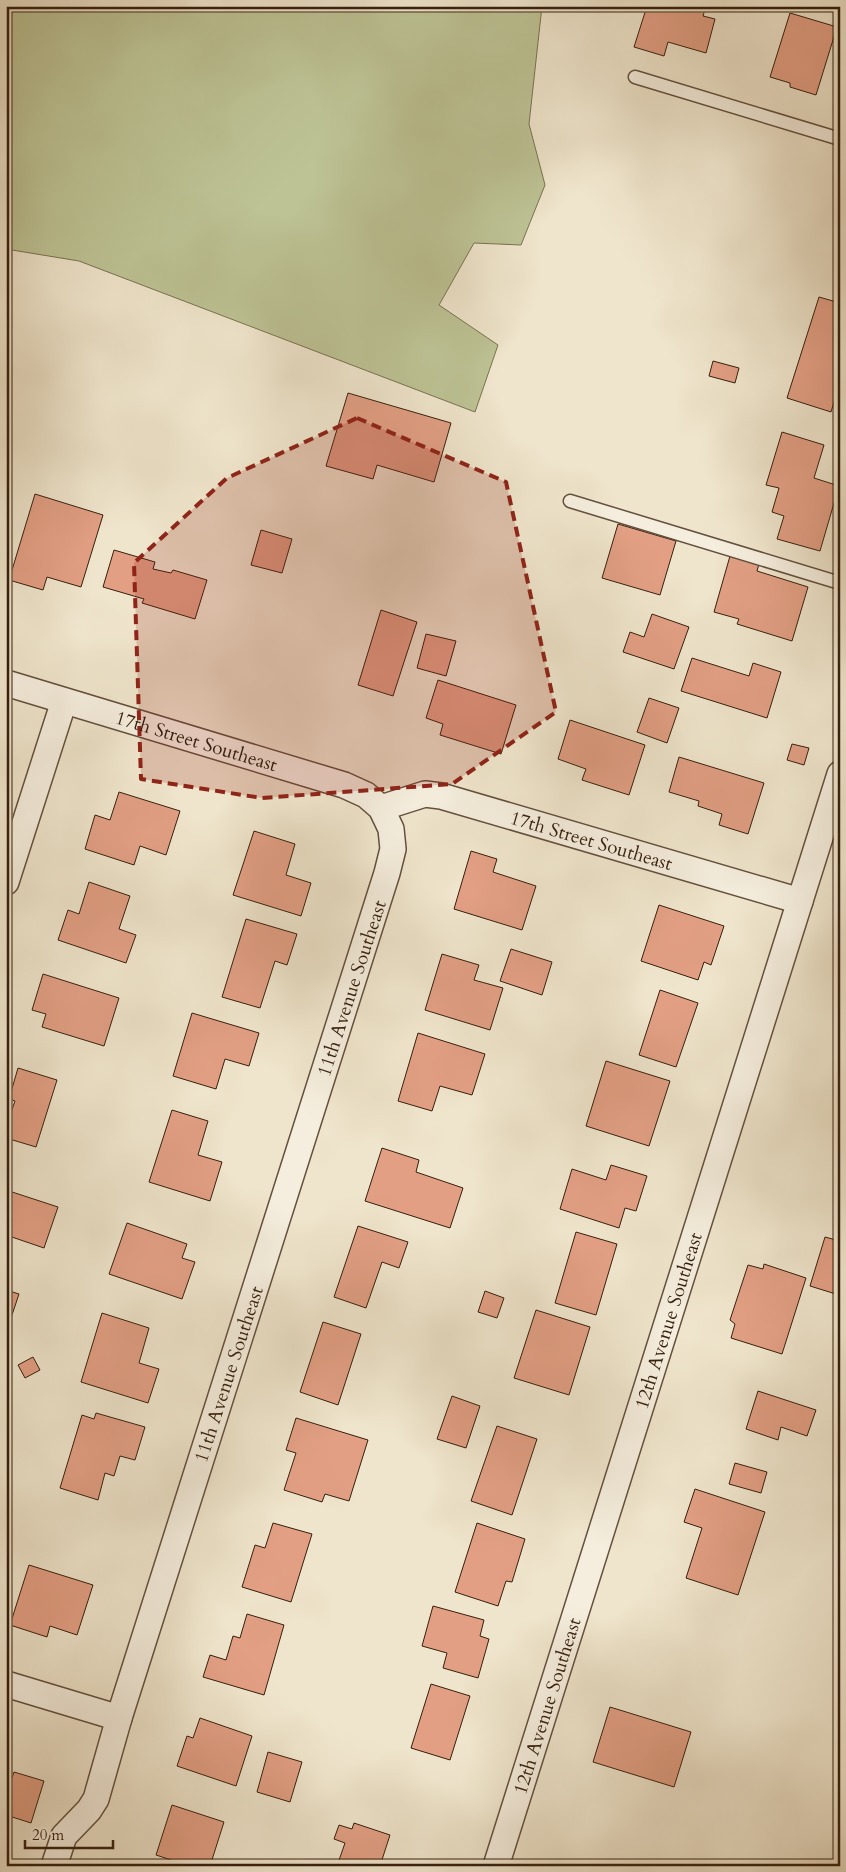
<svg xmlns="http://www.w3.org/2000/svg" width="846" height="1872" font-family="Cardo,serif">
<style>
.green{fill:#bdc395;stroke:#797151}
.building{fill:#e29f84;stroke:#351f0d}
.lines{fill:none;stroke-linecap:round;stroke-linejoin:round}
.lane-casing{stroke:#64503d;stroke-width:15}
.street-casing{stroke:#64503d;stroke-width:28}
.lane{stroke:#f5eede;stroke-width:12}
.street{stroke:#f5eede;stroke-width:25}
.marked{fill:#8f2418;fill-opacity:0.2;stroke:#8f2418;stroke-width:4;stroke-dasharray:10 6;stroke-linejoin:round}
.labels{text-anchor:middle;stroke-width:4.5;stroke-linejoin:round;paint-order:stroke}
.street-label{font-size:19px;fill:#351f0d;stroke:#f5eede}
</style>
<rect width="100%" height="100%" fill="#efe5cc"/>
<filter id="stains"><feTurbulence type="fractalNoise" baseFrequency=".004" numOctaves="4"/><feColorMatrix values="0 0 0 0 .2 0 0 0 0 .09 0 0 0 0 .02 0 0 0 .5 -.17"/></filter>
<radialGradient id="worn" r=".72"><stop offset=".6" stop-color="#630" stop-opacity="0"/><stop offset="1" stop-color="#630" stop-opacity=".3"/></radialGradient>
<path class="green" d="M6,6H542L529,124L545,185L521,245L474,243L439,305L498,345L475,412L79,261L6,249Z"/>
<path class="building" d="M647,6H706L703,16L715,19L706,53L668,42L664,56L634,47Z
M790,13L837,27L816,95L790,87V83L770,77Z
M819,297L840,303V383L831,412L787,398Z
M713,361L739,368L735,383L709,376Z
M348,393L451,423L434,482L377,465L373,479L326,466Z
M782,432L824,445L814,478L839,486L820,551L777,539L784,516L772,512L779,488L766,485Z
M35,494L103,515L81,587L47,577L43,590L9,580Z
M618,524L676,541L660,595L602,578Z
M261,530L292,539L282,573L251,565Z
M114,550L155,562L153,569L171,573L173,570L207,580L195,619L142,603L144,599L103,587Z
M730,556L759,564L757,571L808,587L792,641L737,624L739,619L714,612Z
M381,610L417,622L393,696L358,685Z
M652,614L689,627L674,669L623,652L630,632L644,637Z
M426,634L456,641L446,676L417,668Z
M692,658L749,676L753,663L781,672L767,718L681,691Z
M438,680L516,705L501,754L440,735L443,724L426,718Z
M649,698L679,708L667,743L637,732Z
M570,720L645,745L629,795L582,780L586,769L558,759Z
M792,744L809,748L804,765L787,760Z
M679,757L764,783L748,834L719,825L722,814L698,806L699,801L669,792Z
M119,792L180,811L166,855L140,846L134,865L85,849L95,815L110,820Z
M254,831L295,844L286,875L311,883L301,916L233,895Z
M471,851L497,859L493,872L536,886L522,930L454,909Z
M89,882L130,896L119,929L136,935L126,963L58,940L68,910L79,914Z
M659,905L724,926L711,965L704,962L698,980L641,961Z
M246,919L297,934L287,965L275,961L260,1008L222,997Z
M511,949L552,962L542,995L500,981Z
M442,954L479,965L474,980L503,988L490,1030L425,1010Z
M43,974L119,998L104,1046L42,1027L46,1014L32,1010Z
M660,990L698,1003L676,1067L639,1055Z
M192,1013L259,1033L249,1066L225,1059L216,1089L173,1076Z
M418,1033L485,1054L472,1095L440,1086L432,1111L398,1101Z
M606,1061L670,1081L649,1146L586,1126Z
M18,1068L57,1080L36,1147L6,1138V1127L15,1101L9,1099Z
M172,1110L208,1121L198,1155L222,1162L210,1201L149,1182Z
M382,1148L419,1160L416,1172L463,1188L450,1228L365,1201Z
M611,1165L647,1176L636,1211L625,1208L619,1228L560,1209L572,1169L606,1180Z
M6,1190L58,1207L44,1248L6,1235Z
M127,1223L187,1244L182,1258L195,1262L182,1299L109,1274Z
M358,1226L408,1242L399,1268L382,1262L366,1308L334,1297Z
M576,1232L617,1244L596,1315L555,1303Z
M825,1237L840,1241L839,1295L810,1286Z
M764,1264L806,1278L782,1354L731,1338L735,1324L730,1320L748,1265L763,1269Z
M6,1290L19,1294L6,1333Z
M485,1291L504,1298L497,1318L478,1312Z
M536,1310L590,1327L569,1395L514,1378Z
M102,1313L149,1328L139,1363L159,1369L148,1403L81,1382Z
M323,1322L361,1334L338,1405L300,1392Z
M33,1357L40,1370L25,1378L18,1365Z
M758,1391L816,1410L807,1436L781,1427L778,1440L746,1429Z
M452,1396L480,1406L466,1448L437,1439Z
M96,1413L145,1427L135,1460L120,1456L114,1476L105,1473L98,1500L60,1488L82,1415L94,1419Z
M296,1418L368,1440L349,1501L325,1494L322,1502L284,1490L296,1453L286,1450Z
M497,1426L537,1439L512,1515L471,1501Z
M735,1463L767,1472L761,1493L729,1484Z
M695,1489L765,1512L738,1595L686,1578L702,1528L684,1522Z
M273,1523L312,1534L291,1602L242,1587L255,1545L265,1548Z
M477,1523L525,1539L512,1582L506,1581L498,1606L455,1592Z
M29,1565L93,1585L77,1635L50,1626L47,1637L10,1625Z
M433,1606L484,1620L480,1636L489,1639L478,1678L443,1668L447,1653L422,1646Z
M247,1614L284,1625L264,1695L203,1677L210,1655L226,1660L233,1636L240,1638Z
M431,1684L470,1696L450,1760L411,1748Z
M610,1707L691,1732L674,1787L593,1762Z
M200,1718L252,1736L236,1786L177,1766L187,1736L193,1738Z
M268,1752L302,1762L290,1802L257,1792Z
M14,1772L44,1781L31,1823L6,1815V1794Z
M172,1805L224,1822L210,1866H189L156,1855Z
M354,1823L390,1835L380,1866H337L345,1843L334,1839L339,1825L352,1829Z"/>
<g class="lines">
<g class="lane-casing">
<path id="lane" d="M635,77L840,139
M570,501L840,583"/>
</g>
<g class="street-casing">
<g id="street">
<path id="s1" d="M6,683L344,785L366,795L381,808L391,829L393,849L387,873L119,1718L96,1799L89,1810L64,1836L54,1866"/>
<path id="s2" d="M381,808L425,794L441,796L800,901"/>
<path d="M6,882L64,701"/>
<path d="M6,1684L119,1718"/>
<path id="s3" d="M496,1866L840,774"/>
</g>
</g>
<use href="#lane" class="lane"/>
<use href="#street" class="street"/>
</g>
<path class="marked" d="M357,418L506,482L556,712L452,784L262,798L141,779L134,563L227,478Z"/>
<g class="labels">
<g class="street-label">
<text dy="7" stroke="none"><textPath href="#s1" startOffset="199">17th Street Southeast</textPath></text>
<text dy="7" stroke="none"><textPath href="#s2" startOffset="219">17th Street Southeast</textPath></text>
<text transform="translate(351 988) rotate(-72)" y="7">11th Avenue Southeast</text>
<text dy="7" stroke="none"><textPath href="#s3" startOffset="572">12th Avenue Southeast</textPath></text>
<text transform="translate(228 1374) rotate(-72)" y="7">11th Avenue Southeast</text>
<text dy="7" stroke="none"><textPath href="#s3" startOffset="168">12th Avenue Southeast</textPath></text>
</g>
</g>
<rect width="846" height="1872" fill="none" stroke="#efe5cc" stroke-width="25"/>
<rect x="8" y="8" width="831" height="1857" fill="none" stroke="#351f0d" stroke-width="2.5"/>
<rect x="12" y="12" width="821" height="1847" fill="none" stroke="#351f0d"/>
<path d="M25 1840v8h88v-8" fill="none" stroke="#351f0d" stroke-width="2.5"/>
<text x="32" y="1840" font-size="15" fill="#351f0d" stroke="#f5eede" stroke-width="4" paint-order="stroke">20 m</text>
<rect width="100%" height="100%" filter="url(#stains)"/>
<rect width="100%" height="100%" fill="url(#worn)"/>
</svg>
